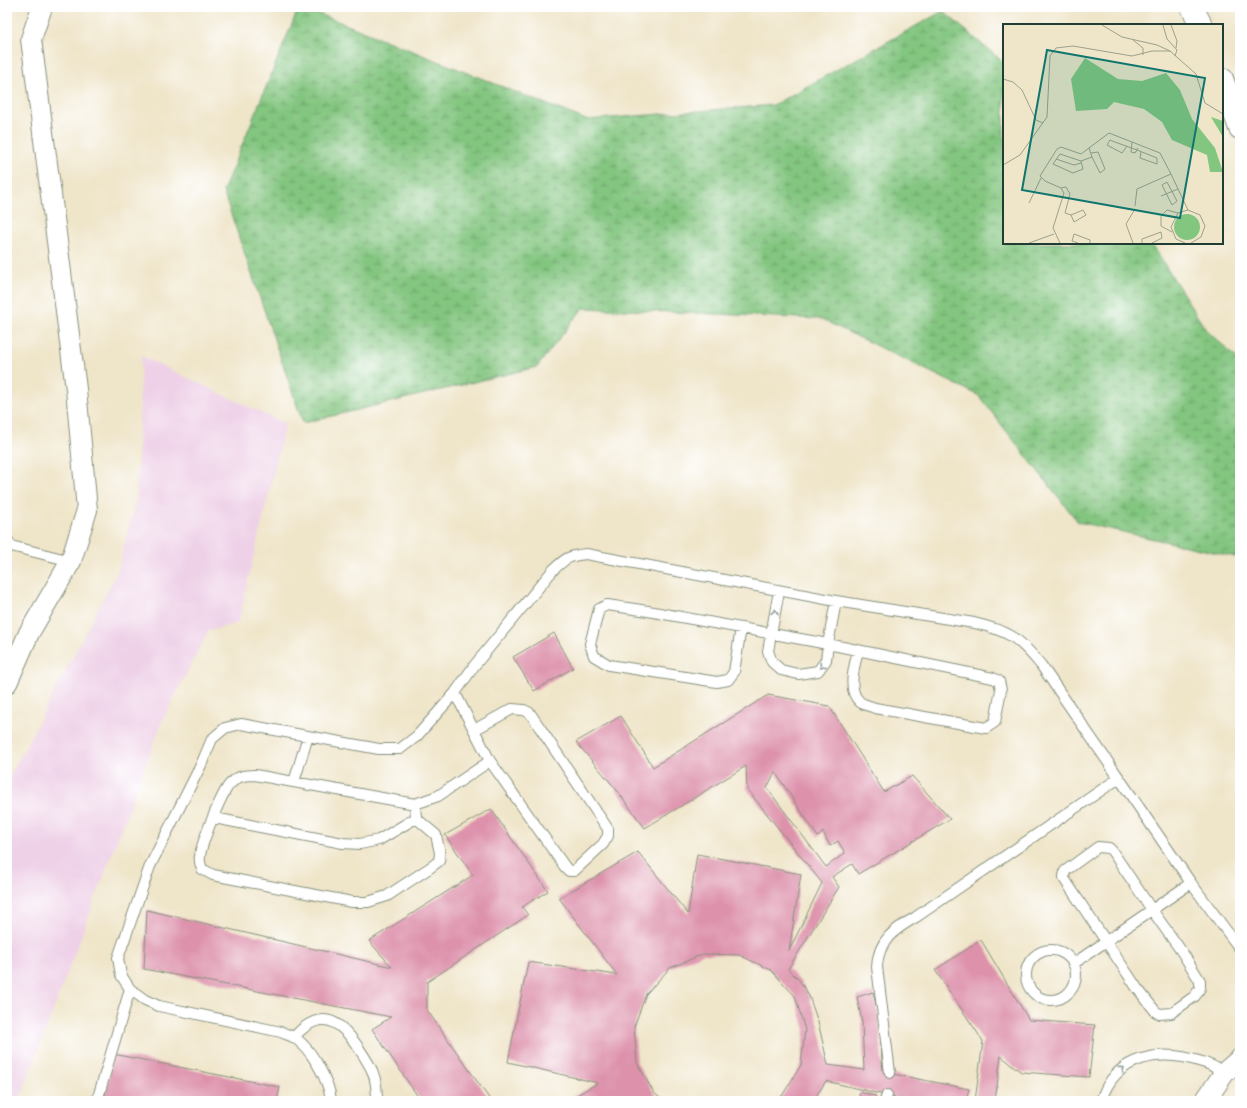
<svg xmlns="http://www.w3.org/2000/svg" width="1247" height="1108" font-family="Caveat,sans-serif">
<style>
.built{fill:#eed0e7}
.wetland{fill:url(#wetland-marsh);stroke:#51825a}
.building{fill:#dd91ab;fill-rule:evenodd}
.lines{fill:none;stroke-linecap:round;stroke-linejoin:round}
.lane-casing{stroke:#87917e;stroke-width:12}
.street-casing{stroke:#87917e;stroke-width:22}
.secondary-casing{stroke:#87917e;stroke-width:24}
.lane{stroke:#fff;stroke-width:10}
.street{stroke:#fff;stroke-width:20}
.secondary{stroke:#fff;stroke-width:22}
.oneway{stroke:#8f9e9a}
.inset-road{fill:none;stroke:#9ca28d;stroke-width:1}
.view{fill:#0f766e;fill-opacity:0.15;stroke:#0f766e;stroke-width:2}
.inset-edge{fill:none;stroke:#1f3d34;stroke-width:2}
</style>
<defs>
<pattern id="wetland-marsh" width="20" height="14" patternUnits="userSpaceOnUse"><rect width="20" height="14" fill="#83c680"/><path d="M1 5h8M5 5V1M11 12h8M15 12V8" fill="none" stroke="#6ba26a"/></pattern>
</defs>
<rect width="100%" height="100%" fill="#fff"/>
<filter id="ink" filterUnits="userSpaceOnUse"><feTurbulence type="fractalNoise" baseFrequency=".025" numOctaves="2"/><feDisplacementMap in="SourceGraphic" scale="8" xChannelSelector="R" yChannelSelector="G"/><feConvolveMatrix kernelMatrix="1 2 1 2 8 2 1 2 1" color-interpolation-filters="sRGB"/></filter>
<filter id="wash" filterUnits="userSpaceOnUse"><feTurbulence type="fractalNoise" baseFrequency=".012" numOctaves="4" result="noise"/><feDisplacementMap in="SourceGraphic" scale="16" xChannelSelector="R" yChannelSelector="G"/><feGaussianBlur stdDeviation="0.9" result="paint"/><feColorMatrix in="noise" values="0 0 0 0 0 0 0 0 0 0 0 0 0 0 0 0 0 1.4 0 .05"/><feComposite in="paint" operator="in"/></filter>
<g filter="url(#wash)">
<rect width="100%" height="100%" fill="#efe5c9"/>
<path class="built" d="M141,356L285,424L238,623L208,631L162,721L19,1101H7V782L118,571L137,496Z"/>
<path class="wetland" d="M299,7H302L586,120L773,105L943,11L1004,63V243H1151L1206,330L1240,361V558L1078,522L978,395L821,319L583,308L537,367L303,423L223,191Z"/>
<g id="blocks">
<path class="building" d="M554,633L573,668L534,691L513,657Z
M768,695L829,706L884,792L912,776L950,819L858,874L852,864L832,877L839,887L788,969L800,981L809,996L818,1022L828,1065L864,1070L862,1022L857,997L873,992L879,1017L883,1072L969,1089L966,1101H909L826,1081L813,1101H775L782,1096L801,1065L805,1030L795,996L771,970L739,955L703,954L670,968L646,994L634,1027L637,1063L654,1093L664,1101H566L598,1083L508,1062L528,962L617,975L559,898L638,852L688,914L697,854L801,874L789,951L822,883L747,789L746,766L645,828L616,789L576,742L621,716L653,767ZM775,772L818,837L823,832L830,846L838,841L845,853L826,867L767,788Z
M491,809L548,891L522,907L528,915L427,982V1010L491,1101H421L372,1029L391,1017L144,969L147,910L392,967L369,941L473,875L445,835Z
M981,940L1029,1020L1095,1025L1089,1077L1021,1072L1001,1056L995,1101H975L983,1041L935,970Z
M113,1054L280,1087L277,1101H104Z
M860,1092L876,1096L874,1101H858Z"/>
</g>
</g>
<g filter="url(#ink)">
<use href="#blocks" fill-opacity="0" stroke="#87917e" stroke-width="1"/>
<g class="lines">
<g class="lane-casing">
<path id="lane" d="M7,539L11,546L71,561
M779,591L768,651L772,662L781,670L798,674L818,671L826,660L828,644L836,601
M741,628L734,672L728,680L717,682L609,665L594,656L590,644L599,609L607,605L648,611L828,644L993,678L999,681L1001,690L995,722L986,728L980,727L875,708C871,706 864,705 860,702C846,690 855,665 858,650
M455,693L490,761L565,867L569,871H574L603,844L608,836V829L530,713L524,710L512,709L474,730
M294,782L308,736
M415,804L416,818L436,835L440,853L439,861L431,867L387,896L368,902H352L213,875L202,869C200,864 199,861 200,856C201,844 222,792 230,784C237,776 244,775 255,775L415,804L438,796L490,761
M214,818L343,843L360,844L379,840L416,818
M1098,847L1109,848L1112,851L1152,910L1182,952L1200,981V988L1195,996L1171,1013L1160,1014L1156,1012L1137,988L1065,880L1064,877L1065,871Z
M1026 975a25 25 0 1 1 50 0a25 25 0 1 1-50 0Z
M1073,964L1191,883
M294,1037C320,1008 339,1019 358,1047C372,1068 377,1075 377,1101
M890,1073L877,967C878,940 895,929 916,917L1119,778L1191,883L1240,949
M97,1101L130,989
M331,1101C330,1082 310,1046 293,1037C290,1035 285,1034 281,1032L159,1006L145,1000L130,989L121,975L118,958L150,866L201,765L212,739L225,728L241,724L379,749H400L417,736L455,693L474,666L553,570C566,558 568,556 586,554L836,601L974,623C1009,631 1018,637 1041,665L1119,778
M885,1101L887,1095
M1101,1101C1115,1055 1161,1048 1202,1062C1210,1064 1217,1069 1225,1072"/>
</g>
<g class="street-casing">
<path id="street" d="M7,683L29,633L71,561L87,510L76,389L31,39L42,7
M1205,1101L1225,1072L1240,1059"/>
</g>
<g class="secondary-casing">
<path id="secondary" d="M1192,7L1201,25
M1222,79L1240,128"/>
</g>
<use href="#lane" class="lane"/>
<use href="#street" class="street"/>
<use href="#secondary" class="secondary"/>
</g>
<defs><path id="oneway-chevron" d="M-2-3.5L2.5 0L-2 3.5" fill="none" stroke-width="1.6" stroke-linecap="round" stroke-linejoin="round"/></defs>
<g class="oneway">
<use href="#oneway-chevron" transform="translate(775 612) rotate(-79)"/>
<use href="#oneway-chevron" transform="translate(822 666) rotate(124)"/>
<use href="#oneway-chevron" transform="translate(1122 1069) rotate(-37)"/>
</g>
</g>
<g transform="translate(1003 24)">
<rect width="220" height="220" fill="#efe5c9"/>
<path d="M171 203a13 13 0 1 1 26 0a13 13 0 1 1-26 0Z" fill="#83c680"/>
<path d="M82,34L115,55L139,57L163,49L177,66L189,95L212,124L220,148H207L204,131L169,116L159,98L141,85L111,78L104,85L73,87L68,55ZM208,93L220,97V113Z" fill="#83c680"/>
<path class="inset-road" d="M99,1L119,13L154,21L167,27L193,50L202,79L220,90M160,1L164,15L174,26L172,32M168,1L174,17L173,24M130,16L140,24V31M0,55L10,58L19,66L33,96L40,99M129,118L128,128L132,129L135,124M124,122L119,129L104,121L107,116L112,118L134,126L154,134V140L137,134L138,128M86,124L89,133L97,149L102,145L95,128L88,129M53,135L71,141L78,139M78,137L80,145L70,149L50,140L57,130L78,137L89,133M0,141L17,131L44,93L47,32L53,24L70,22L129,32L149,27H167M164,158L174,177L169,181L159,161ZM58,164L63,163L67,170L62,189M158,172L175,165M26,179L38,154M132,182L134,165L168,150L185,186M62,189L68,191L80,186L83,191L71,198L68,191M169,208L158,202V192L164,186L175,189M26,219L51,210M57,219L50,204L61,169L58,164L42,157L37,152L54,125L58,123L78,130L106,109L157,129L168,150M75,219L69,217L71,210L87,216V219M130,219L123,200L132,185M139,219V215L158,208L159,214L149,219M182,219L173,215L168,203L175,189L185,186L197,191L202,202L198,213L188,219"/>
<path class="view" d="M44,26L202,54L177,194L19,166Z"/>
<rect width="220" height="220" class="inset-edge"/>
</g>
<rect width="1247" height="1108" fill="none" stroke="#fff" stroke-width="24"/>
</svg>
